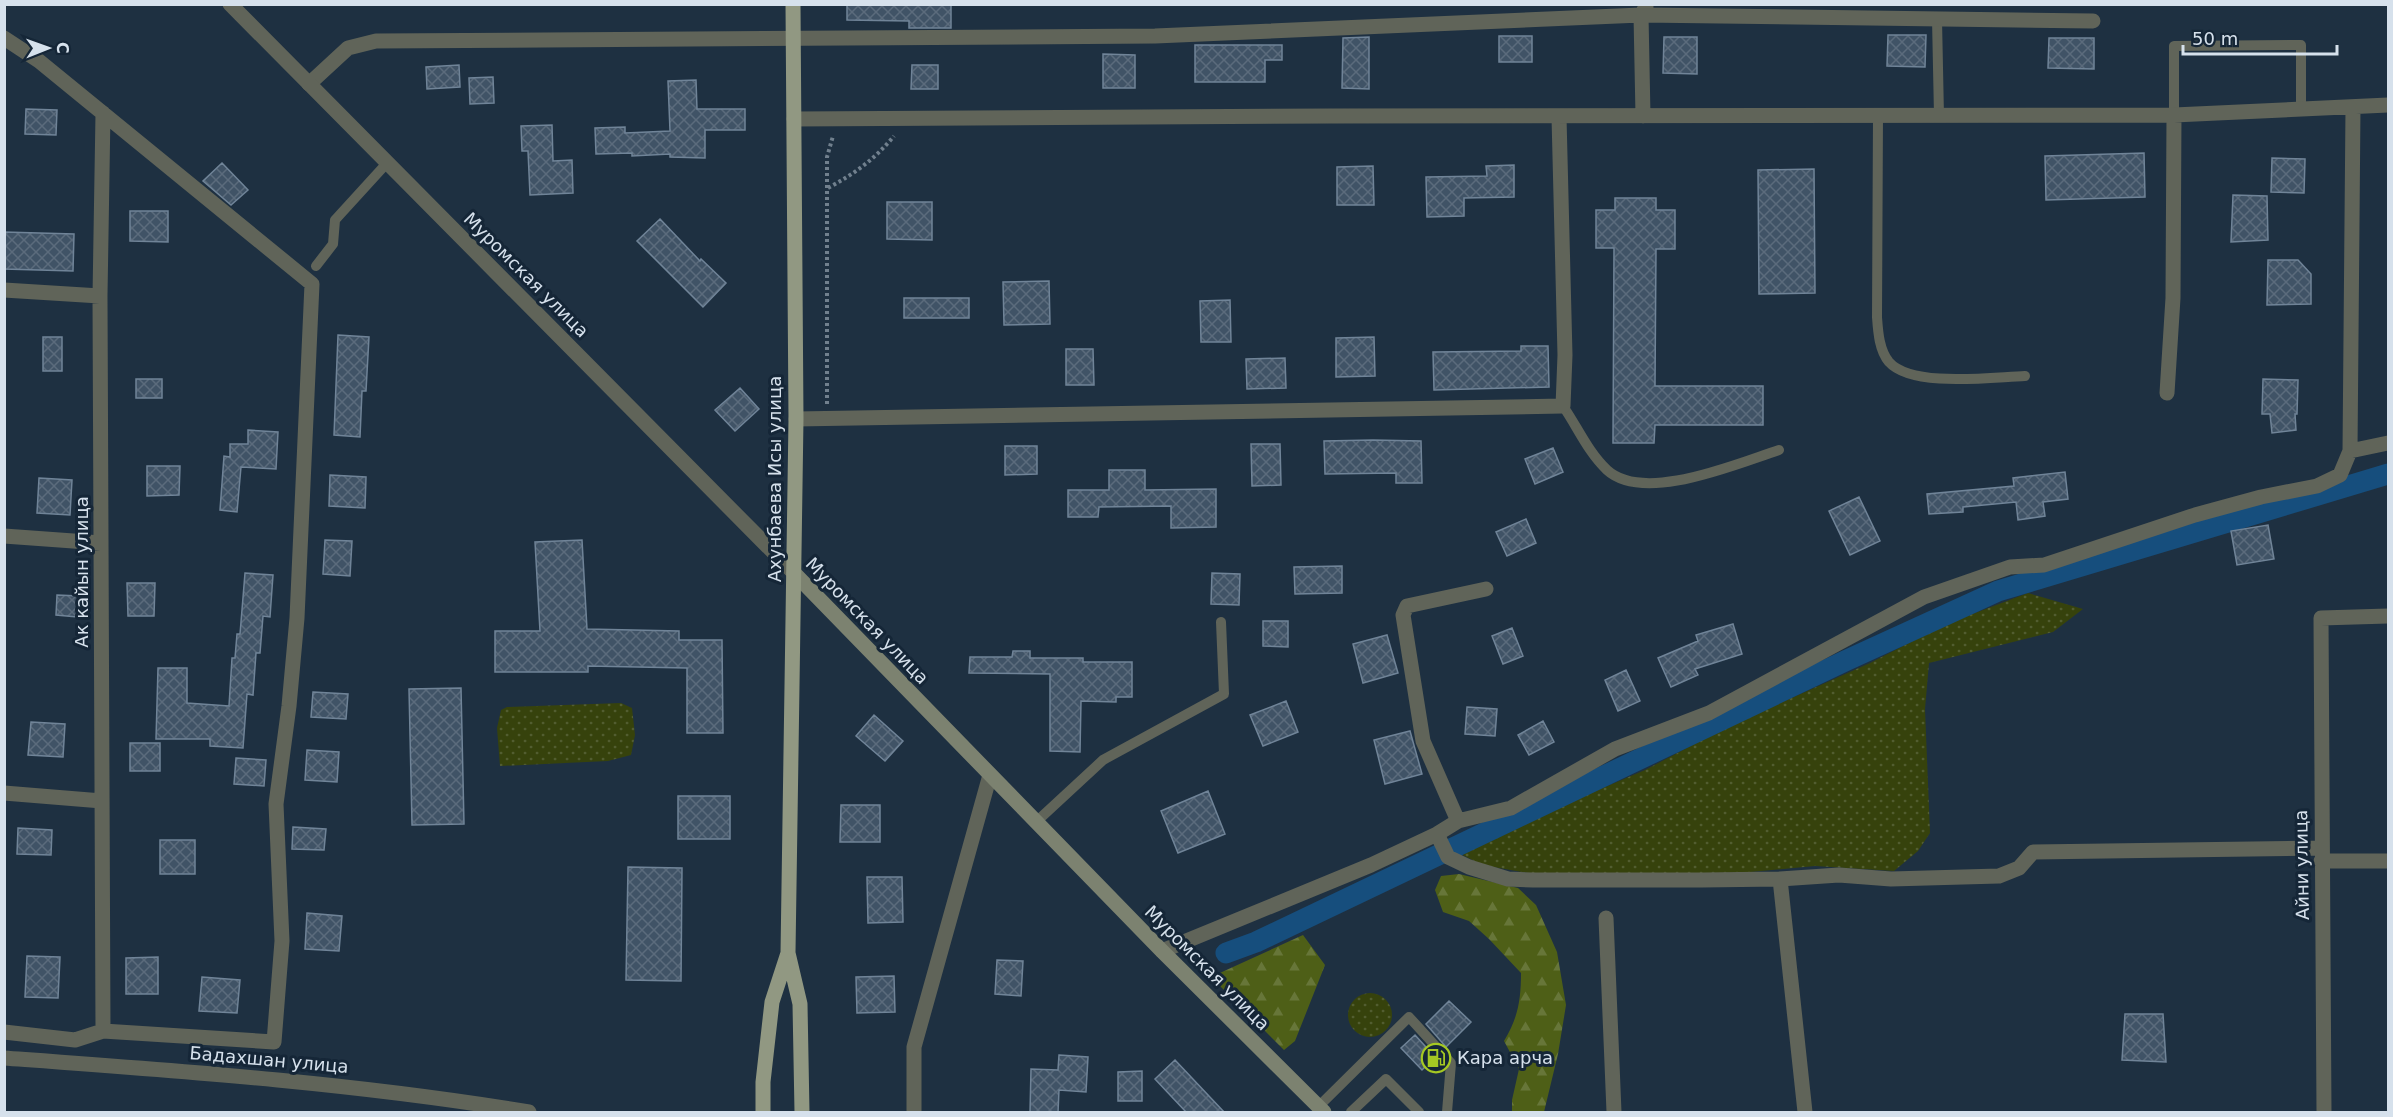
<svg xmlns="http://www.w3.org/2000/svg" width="2393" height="1117" font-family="'DejaVu Sans',sans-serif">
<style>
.grass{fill:url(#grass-dots)}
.forest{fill:url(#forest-firs)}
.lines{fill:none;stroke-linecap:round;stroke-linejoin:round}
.canal{stroke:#164e7d;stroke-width:21}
.building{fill:url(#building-cross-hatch);stroke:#708498;stroke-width:1.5}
.path{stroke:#71808e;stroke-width:4;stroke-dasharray:3 3;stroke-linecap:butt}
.service{stroke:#606459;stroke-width:10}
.minor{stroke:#606459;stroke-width:15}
.tertiary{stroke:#606459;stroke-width:15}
.secondary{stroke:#7c8270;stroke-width:15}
.primary{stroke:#919882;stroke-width:15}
.labels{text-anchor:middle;stroke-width:6;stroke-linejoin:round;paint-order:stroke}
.street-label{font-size:18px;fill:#d6e1ec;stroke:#152637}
.poi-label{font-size:18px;fill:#d6e1ec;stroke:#152637;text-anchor:start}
</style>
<defs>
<pattern id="grass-dots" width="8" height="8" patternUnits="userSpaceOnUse" patternTransform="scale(1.5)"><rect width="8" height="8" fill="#36420c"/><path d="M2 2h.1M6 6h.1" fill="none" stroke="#525d30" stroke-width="1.8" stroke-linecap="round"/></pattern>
<pattern id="forest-firs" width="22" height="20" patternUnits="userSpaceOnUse" patternTransform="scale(1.5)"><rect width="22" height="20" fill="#4e5f17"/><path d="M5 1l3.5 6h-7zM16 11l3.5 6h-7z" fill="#677639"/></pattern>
<pattern id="building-cross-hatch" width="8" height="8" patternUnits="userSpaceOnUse" patternTransform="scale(1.5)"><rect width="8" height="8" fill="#405366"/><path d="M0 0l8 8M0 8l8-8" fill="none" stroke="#5b6b7c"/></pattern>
</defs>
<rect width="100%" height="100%" fill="#1e3041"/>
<path class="grass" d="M2028,593L2083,609L2053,632L1929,663L1925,709L1930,833L1918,851L1894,871L1815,866L1729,874L1528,873L1482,865L1455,851L1645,770L1729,726L1870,663L1946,624Z
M621,703L632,708L635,735L631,755L608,761L500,766L497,728L501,710L507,707Z
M1348 1015a22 22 0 1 1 44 0a22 22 0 1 1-44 0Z"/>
<path class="forest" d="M1459,874L1518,888L1536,905L1557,952L1566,1005L1558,1054L1544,1112H1512V1100L1519,1069L1504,1041C1518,1018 1521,1000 1521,973L1489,939L1469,921L1443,912L1435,890L1441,876Z
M1303,935L1325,965L1295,1041L1284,1050L1211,977Z"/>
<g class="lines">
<path class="canal" d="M1226,953L1256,942L1845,661L1998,591L2388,474"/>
</g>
<path class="building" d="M847,4H951V28H909V21L847,20Z
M1888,35H1926L1925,67L1887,66Z
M1499,36H1532V62H1499Z
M1369,37V89L1342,88L1343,38Z
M1664,37H1697V74L1663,73Z
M2049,38H2094V69L2048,68Z
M1195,45H1282V60H1265V82H1195Z
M1103,54L1135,55V88H1103Z
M459,65L460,87L427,89L426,67Z
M912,65H938V89H911Z
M493,77L494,103L470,104L469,78Z
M696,80L697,109H745V130H705V158L670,157V154L632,156V153L596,154L595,128L625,127V133L670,131L668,81Z
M26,109L57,110L56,135L25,134Z
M552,125L553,161L572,160L573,193L530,195L528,151H522L521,126Z
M2144,153L2145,197L2046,200L2045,156Z
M2272,158L2305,159L2304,193L2271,192Z
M222,163L248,190L231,205L203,181Z
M1514,165V197L1464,198V216L1427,217L1426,177L1487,176L1486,166Z
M1373,166L1374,205H1337V167Z
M1814,169L1815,293L1759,294L1758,170Z
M2233,195L2267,196L2268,240L2231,242Z
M1615,198H1656V210H1675V249H1656L1655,386H1763V425H1655L1654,443H1613L1614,248H1596V210H1615Z
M887,202H932V240L887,239Z
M130,211H168V242L130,241Z
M660,219L700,261L701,259L726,283L703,307L637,241Z
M4,232L74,234L73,271L4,269Z
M2268,260H2298L2311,274V304L2267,305Z
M1049,281L1050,324L1004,325L1003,282Z
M904,298H969V318H904Z
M1230,300L1231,342H1201L1200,301Z
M338,335L369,337L366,391H362L360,437L334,435Z
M43,337H62V371H43Z
M1374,337L1375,376L1336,377V338Z
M1521,346H1548L1549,387L1434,390L1433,352L1521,351Z
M1066,349H1093L1094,385H1066Z
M1285,358L1286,388L1247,389L1246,359Z
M136,379H162V398H136Z
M2263,379L2298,380L2297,414H2295L2296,430L2272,433L2270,414H2262Z
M740,388L759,409L735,431L715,410Z
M248,430L278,432L276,469L241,467L237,512L220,510L224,456L230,457V444H248Z
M1373,440L1421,441L1422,483H1396V473L1325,474L1324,441Z
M1251,444H1280L1281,485L1252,486Z
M1005,446H1037V474L1005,475Z
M1553,448L1563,472L1535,484L1525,459Z
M147,466H180L179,495L147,496Z
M1109,470H1145V490L1216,489V527L1171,528V506L1099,507L1098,517H1068V490H1109Z
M2065,472L2068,499L2043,502L2045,516L2018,520L2016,502L1963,507V512L1929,514L1927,494L2014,486L2013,478Z
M330,475L366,477L365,508L329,506Z
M39,478L72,480L70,515L37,513Z
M1859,497L1880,541L1850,555L1829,511Z
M1526,519L1536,543L1507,556L1496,532Z
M2268,525L2274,559L2237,565L2231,531Z
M325,540L352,541L350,576L323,574Z
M582,540L587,629L679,631V640H722L723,733H687V668L588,666V672H495V631H540L535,542Z
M1342,566V593L1295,594L1294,567Z
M245,573L273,575L270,617L263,616L260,653H256L253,695L247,694L243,748L210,746V739H156L158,668H187V703L229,706L232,658H235L237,634H240Z
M1212,573L1240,574L1239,605L1211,604Z
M127,583H155L154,616H128Z
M57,595L79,596L77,617L56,615Z
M1263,621H1288V647L1263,646Z
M1733,624L1742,654L1695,669L1698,675L1671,687L1658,658L1698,641L1696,635Z
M1512,628L1523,656L1503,664L1492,636Z
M1387,635L1398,673L1363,683L1353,644Z
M1013,651H1030V658H1083V662H1132V697H1116V702L1081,701L1080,752L1050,751V674L969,673L970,657H1012Z
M1626,670L1640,701L1618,711L1605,680Z
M461,688L464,824L412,825L409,689Z
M313,692L348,694L346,719L311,717Z
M1286,701L1298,732L1263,746L1250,715Z
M1467,707L1497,709L1495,736L1465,734Z
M874,715L903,741L885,761L856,736Z
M1543,721L1554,742L1529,755L1518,735Z
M31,722L65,724L63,757L28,755Z
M1410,731L1422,774L1385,784L1374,740Z
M130,743H160V771H130Z
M307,750L339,752L337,782L305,780Z
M236,758L266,760L264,786L234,784Z
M1208,791L1225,834L1178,853L1161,811Z
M678,796H730V839H678Z
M841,805H880V842H840Z
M293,827L326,829L324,850L292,849Z
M18,828L52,830L51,855L17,854Z
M160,840H195V874H160Z
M628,867L682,868L681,981L626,980Z
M867,877H902L903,922L868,923Z
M307,913L342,916L339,951L305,949Z
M27,956L60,957L58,998L25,997Z
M158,957V994H126V958Z
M997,960L1023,961L1021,996L995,994Z
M894,976L895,1012L857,1013L856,977Z
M202,977L240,980L237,1013L199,1011Z
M1449,1001L1471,1022L1446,1047L1426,1024Z
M2125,1014H2163L2166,1062L2122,1060Z
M1415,1035L1435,1057L1422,1070L1401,1048Z
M1059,1055L1088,1057L1086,1092L1059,1090L1058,1113H1030L1031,1069L1058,1070Z
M1175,1060L1225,1113H1187L1155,1079Z
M1142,1071V1101H1118V1072Z"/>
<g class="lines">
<path class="path" d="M828,188C854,174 875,159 894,136
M827,404V157L833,136"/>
<path class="service" d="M1937,19L1939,116
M2174,115V46L2301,45V110
M1878,116L1877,317C1878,331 1879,350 1889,362C1912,388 1992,377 2025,376
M316,266L333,244L335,220L387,163
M1563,406C1578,428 1588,452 1607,470C1644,504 1738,463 1779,450
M1036,822L1103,760L1224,694L1221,622
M1318,1107L1409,1017L1451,1063L1447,1112
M1351,1112L1386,1079L1419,1112"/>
<path class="minor" d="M4,38L39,61L312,284L297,618L289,706L276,804L282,941L274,1042L103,1031L75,1040L4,1032
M309,84L348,48L376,41L1155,36L1641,15L2093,21
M2353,107L2350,451L2388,443
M103,113L100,296L103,1031
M1643,116L1641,15L1646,7
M794,119L1332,116L2174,115L2388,105
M4,290L100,296
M2167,393L2173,298L2174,115
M796,419L1563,406L1565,355L1559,117
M4,536L101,543
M4,793L102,801
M1458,821L1423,741L1403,615L1407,606L1486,589
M1437,834L1448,857L1469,867L1508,879L1533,880H1702L1780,879L1839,875L1891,879L1999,876L2019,868L2033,852L2321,848
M2321,861H2388
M1780,879L1805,1112
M1606,918L1614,1112
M1162,951L1371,865L1437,834L1458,821L1511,808L1615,749L1709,713L1924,597L2010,567L2044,565L2195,515L2261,497L2317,486L2340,475L2350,451
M4,1058C181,1071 354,1083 529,1112
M914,1112V1047L990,775
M2324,1112L2321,618L2388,616"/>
<path class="tertiary" d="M230,4L794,573"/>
<path class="secondary" d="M794,573L1162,951L1324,1112"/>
<path class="primary" d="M793,4L796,419L788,953L800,1004L802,1112
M763,1112V1082L772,1002L788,953"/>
</g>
<defs>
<g id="fuel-ring" transform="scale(1.5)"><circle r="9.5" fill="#152637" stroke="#a5c823" stroke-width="1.5"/><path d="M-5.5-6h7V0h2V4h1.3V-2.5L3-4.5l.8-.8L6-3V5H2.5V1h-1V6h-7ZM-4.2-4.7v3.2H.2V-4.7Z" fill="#a5c823"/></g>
</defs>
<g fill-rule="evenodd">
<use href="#fuel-ring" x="1436" y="1058"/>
</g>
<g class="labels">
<g class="street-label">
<text transform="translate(526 275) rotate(45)" y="6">Муромская улица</text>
<text transform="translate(775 479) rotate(-90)" y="6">Ахунбаева Исы улица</text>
<text transform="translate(82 572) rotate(-90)" y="6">Ак кайын улица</text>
<text transform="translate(867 621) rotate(46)" y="6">Муромская улица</text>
<text transform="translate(2302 865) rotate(-91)" y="6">Айни улица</text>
<text transform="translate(1207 968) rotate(45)" y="6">Муромская улица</text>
<text transform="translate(269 1060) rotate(5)" y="6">Бадахшан улица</text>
</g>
<g class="poi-label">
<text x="1457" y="1064">Кара арча</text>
</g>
</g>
<rect width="2393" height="1117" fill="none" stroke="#d6e1ec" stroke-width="12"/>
<g transform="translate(48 48) rotate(89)" stroke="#152637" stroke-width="4.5" paint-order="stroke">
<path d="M0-4.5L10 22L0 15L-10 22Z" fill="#d6e1ec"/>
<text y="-9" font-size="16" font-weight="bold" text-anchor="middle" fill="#d6e1ec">С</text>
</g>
<path d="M2183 45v9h154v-9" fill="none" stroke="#d6e1ec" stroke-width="3"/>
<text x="2192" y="45" font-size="18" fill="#d6e1ec" stroke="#152637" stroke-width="4.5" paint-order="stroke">50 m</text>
</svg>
